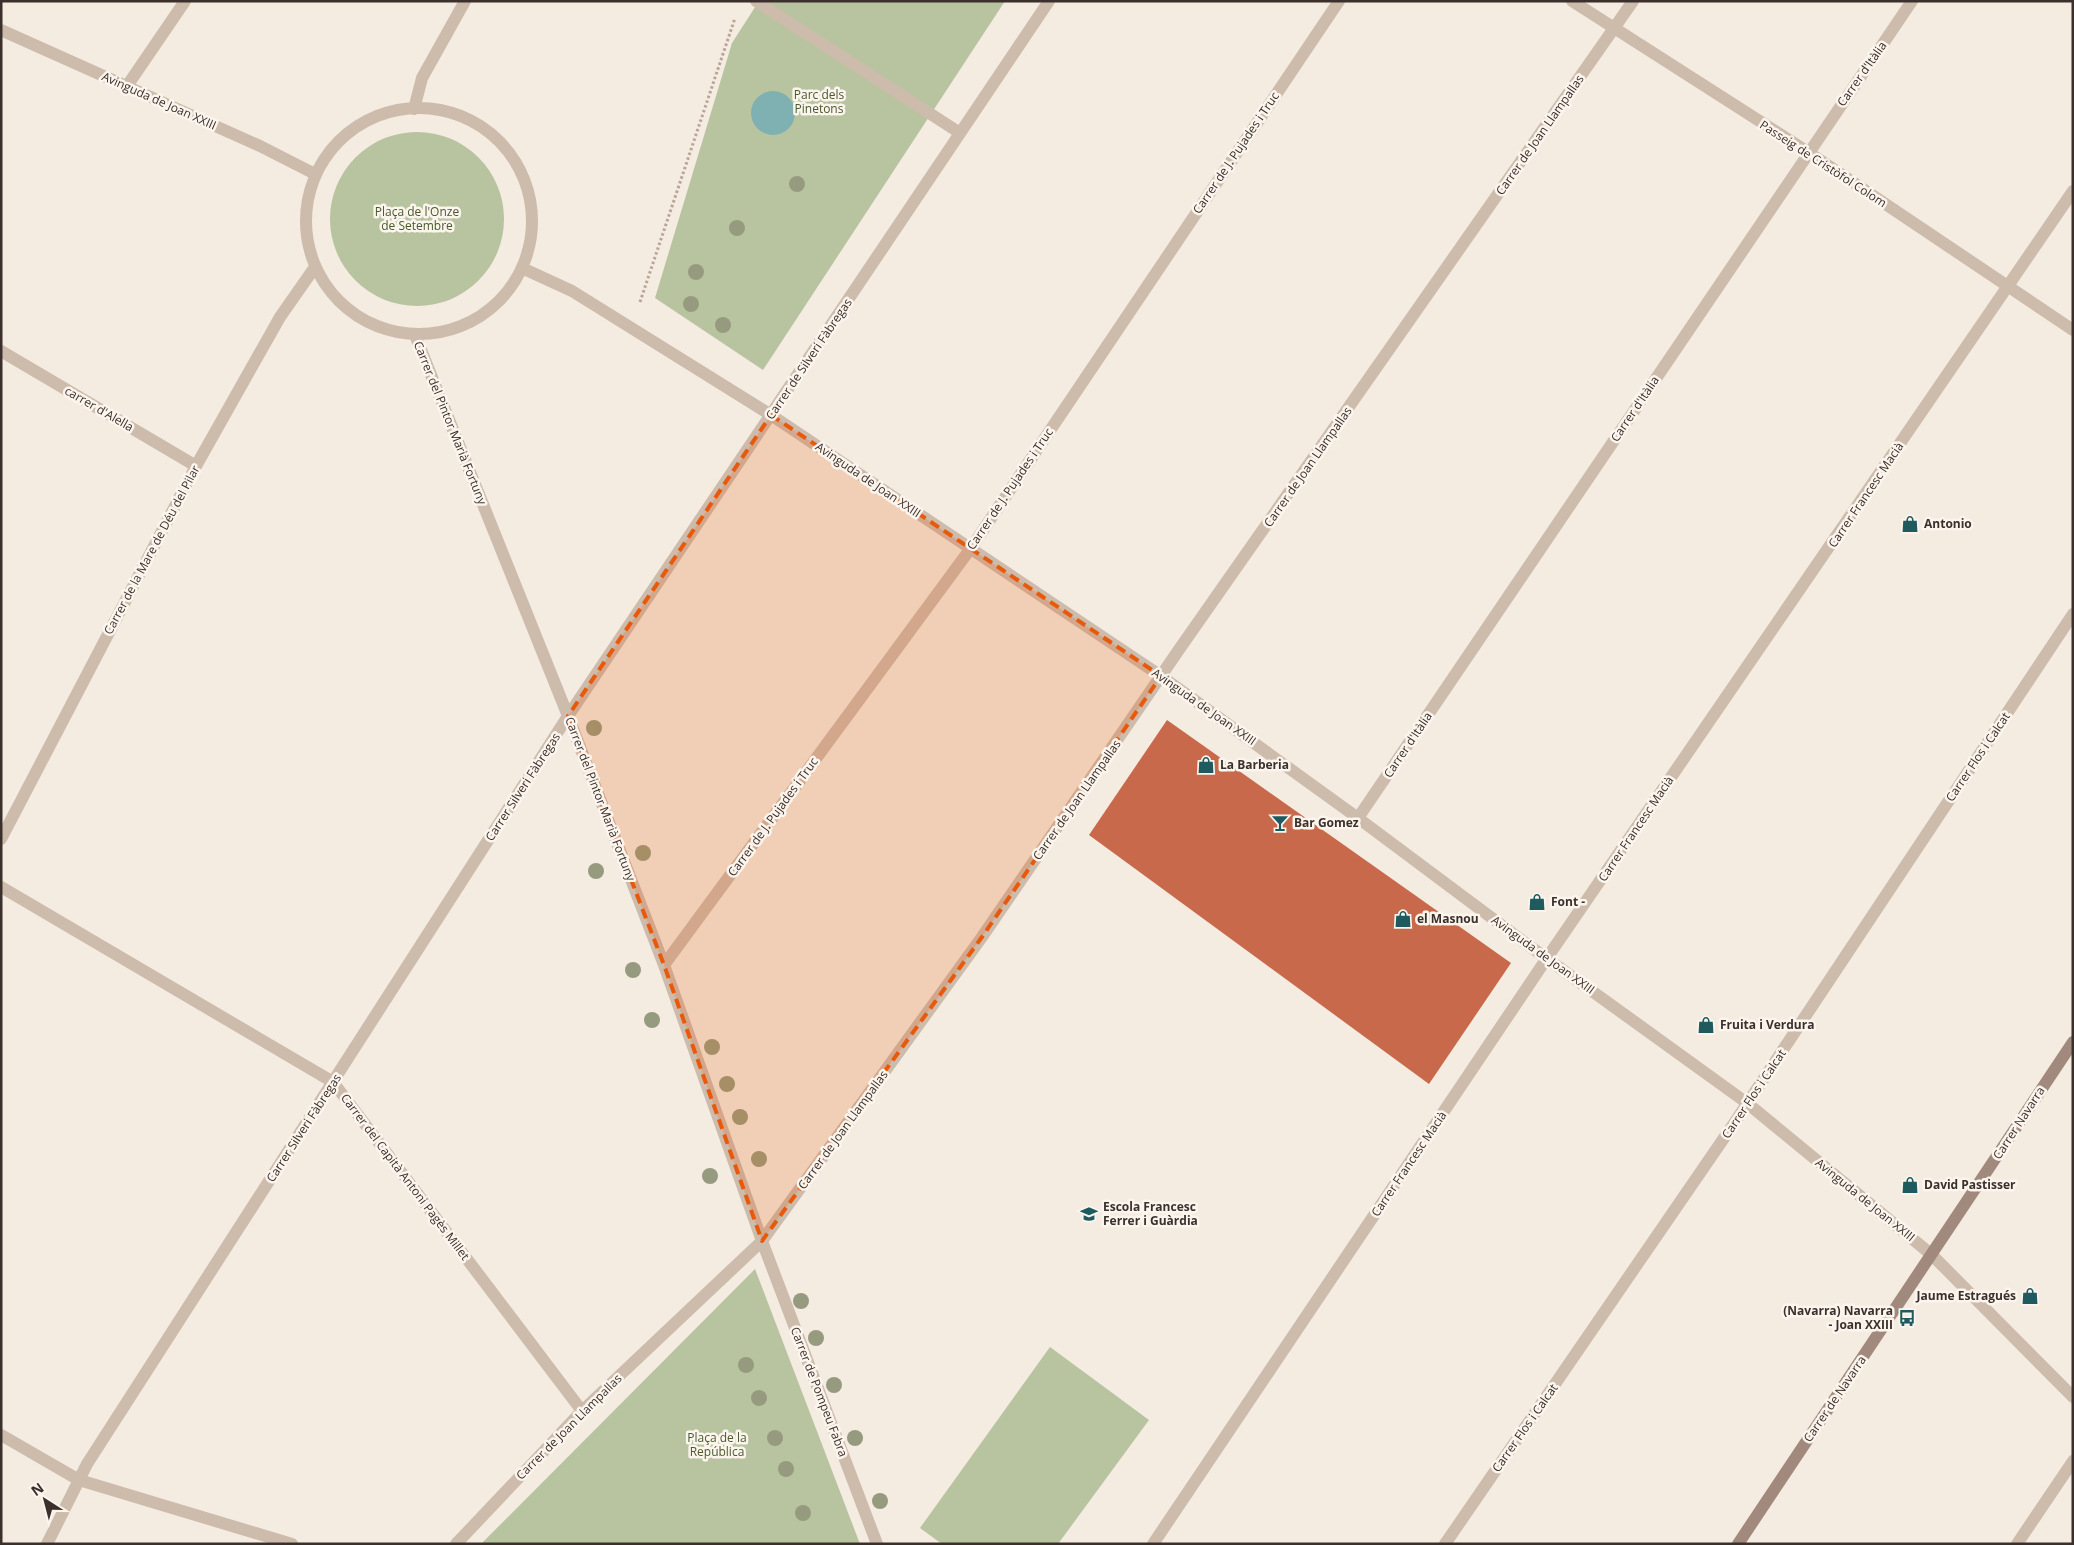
<svg xmlns="http://www.w3.org/2000/svg" width="2074" height="1545" font-family="'Open Sans',sans-serif">
<style>
.green{fill:#b8c4a0}
.water{fill:#7fb0b2}
.building{fill:#c8694b}
.lines{fill:none;stroke-linecap:round;stroke-linejoin:round}
.path{stroke:#b9a596;stroke-width:3;stroke-dasharray:2.5 2.5;stroke-linecap:butt}
.street{stroke:#cdbbac;stroke-width:12}
.secondary{stroke:#a18a7d;stroke-width:12}
.tree{fill:#969b7f}
.marked{fill:#e8590c;fill-opacity:0.2;stroke:#e8590c;stroke-width:4;stroke-dasharray:10 6;stroke-linejoin:round}
.labels{text-anchor:middle;stroke-width:5;stroke-linejoin:round;paint-order:stroke}
.street-label{font-size:12px;fill:#3b302b;stroke:#fbf5ee}
.park-label{font-size:12px;fill:#4a5a2e;stroke:#fbf5ee}
.poi-label{font-size:12px;font-weight:bold;fill:#3b302b;stroke:#fbf5ee;text-anchor:start}
</style>
<rect width="100%" height="100%" fill="#f4ebe1"/>
<path class="green" d="M759,1H1005L763,370L655,298L732,43Z
M330 219a87 87 0 1 1 174 0a87 87 0 1 1-174 0Z
M755,1269L860,1544H481Z
M1050,1347L1149,1420L1058,1544H942L920,1528Z"/>
<path class="water" d="M751 113a22 22 0 1 1 44 0a22 22 0 1 1-44 0Z"/>
<path class="building" d="M1167,720L1511,963L1429,1084L1089,835Z"/>
<g class="lines">
<path class="path" d="M640,302L735,18"/>
<path class="street" d="M756,1L960,133
M1572,1L1808,152L2073,330
M1,30L260,146L315,174
M127,86L185,1
M306 221a113 113 0 1 1 226 0a113 113 0 1 1-226 0Z
M414,109L422,78L465,1
M522,268L572,291L771,415L1161,676L1358,818L1524,942L1747,1103L1932,1255L2073,1397
M415,335L568,716L664,965L762,1241L877,1544
M1,351L196,466
M1358,818L1912,1
M1,839L196,466L280,317L315,267
M1,887L333,1082L582,1411
M664,965L971,548L1339,1
M1,1435L79,1480L292,1544
M47,1544L87,1464L568,716L1049,1
M456,1544L582,1411L762,1241L982,937L1178,651L1633,1
M1153,1544L1547,958L2073,191
M1445,1544L1735,1122L2073,614
M2017,1544L2073,1461"/>
<path class="secondary" d="M1738,1544L2073,1042"/>
</g>
<g class="tree">
<circle cx="797" cy="184" r="8"/>
<circle cx="737" cy="228" r="8"/>
<circle cx="696" cy="272" r="8"/>
<circle cx="691" cy="304" r="8"/>
<circle cx="723" cy="325" r="8"/>
<circle cx="594" cy="728" r="8"/>
<circle cx="643" cy="853" r="8"/>
<circle cx="596" cy="871" r="8"/>
<circle cx="633" cy="970" r="8"/>
<circle cx="652" cy="1020" r="8"/>
<circle cx="712" cy="1047" r="8"/>
<circle cx="727" cy="1084" r="8"/>
<circle cx="740" cy="1117" r="8"/>
<circle cx="759" cy="1159" r="8"/>
<circle cx="710" cy="1176" r="8"/>
<circle cx="801" cy="1301" r="8"/>
<circle cx="816" cy="1338" r="8"/>
<circle cx="746" cy="1365" r="8"/>
<circle cx="834" cy="1385" r="8"/>
<circle cx="759" cy="1398" r="8"/>
<circle cx="775" cy="1438" r="8"/>
<circle cx="855" cy="1438" r="8"/>
<circle cx="786" cy="1469" r="8"/>
<circle cx="880" cy="1501" r="8"/>
<circle cx="803" cy="1513" r="8"/>
</g>
<path class="marked" d="M771,415L1161,676L982,937L762,1241L664,965L568,716Z"/>
<defs>
<g id="shop-bare" transform="scale(1.35)"><path d="M-5-2.5h2.3a2.7 3.5 0 0 1 5.4 0H5L5.5 6h-11ZM-1.5-2.5h3a1.5 2.3 0 0 0-3 0Z" fill="#1f5a5e" stroke="#fbf5ee" stroke-width="2.5" paint-order="stroke"/></g>
<g id="bar-bare" transform="scale(1.35)"><path d="M-6-5H6L.8 .8V4.5H3.5V6h-7V4.5H-.8V.8Z" fill="#1f5a5e" stroke="#fbf5ee" stroke-width="2.5" paint-order="stroke"/></g>
<g id="school-bare" transform="scale(1.35)"><path d="M0-5L7-2L0 1L-7-2ZM-4 1L0 2.5L4 1V4Q0 6-4 4Z" fill="#1f5a5e" stroke="#fbf5ee" stroke-width="2.5" paint-order="stroke"/></g>
<g id="bus-bare" transform="scale(1.35)"><path d="M-5-6H5V4H4V6H2V4H-2V6H-4V4H-5ZM-3.5-4V0h7V-4ZM-3.5 1.2v1.5H-2V1.2ZM2 1.2v1.5H3.5V1.2Z" fill="#1f5a5e" stroke="#fbf5ee" stroke-width="2.5" paint-order="stroke"/></g>
</defs>
<g fill-rule="evenodd">
<use href="#shop-bare" x="1910" y="524"/>
<use href="#shop-bare" x="1206" y="765"/>
<use href="#bar-bare" x="1280" y="823"/>
<use href="#shop-bare" x="1537" y="902"/>
<use href="#shop-bare" x="1403" y="919"/>
<use href="#shop-bare" x="1706" y="1025"/>
<use href="#shop-bare" x="1910" y="1185"/>
<use href="#school-bare" x="1089" y="1214"/>
<use href="#shop-bare" x="2030" y="1296"/>
<use href="#bus-bare" x="1907" y="1318"/>
</g>
<g class="labels">
<g class="street-label">
<text transform="translate(1862 74) rotate(-55)" y="4">Carrer d'Itàlia</text>
<text transform="translate(159 101) rotate(24)" y="4">Avinguda de Joan XXIII</text>
<text transform="translate(1540 135) rotate(-55)" y="4">Carrer de Joan Llampallas</text>
<text transform="translate(1236 153) rotate(-56)" y="4">Carrer de J. Pujades i Truc</text>
<text transform="translate(1823 164) rotate(33)" y="4">Passeig de Cristòfol Colom</text>
<text transform="translate(809 359) rotate(-56)" y="4">Carrer de Silveri Fàbregas</text>
<text transform="translate(99 409) rotate(30)" y="4">carrer d'Alella</text>
<text transform="translate(1635 409) rotate(-56)" y="4">Carrer d'Itàlia</text>
<text transform="translate(450 423) rotate(68)" y="4">Carrer del Pintor Marià Fortuny</text>
<text transform="translate(1308 467) rotate(-55)" y="4">Carrer de Joan Llampallas</text>
<text transform="translate(868 480) rotate(34)" y="4">Avinguda de Joan XXIII</text>
<text transform="translate(1010 489) rotate(-56)" y="4">Carrer de J. Pujades i Truc</text>
<text transform="translate(1866 495) rotate(-56)" y="4">Carrer Francesc Macià</text>
<text transform="translate(152 550) rotate(-62)" y="4">Carrer de la Mare de Déu del Pilar</text>
<text transform="translate(1204 707) rotate(35)" y="4">Avinguda de Joan XXIII</text>
<text transform="translate(1408 745) rotate(-56)" y="4">Carrer d'Itàlia</text>
<text transform="translate(1978 757) rotate(-56)" y="4">Carrer Flos i Calcat</text>
<text transform="translate(523 787) rotate(-57)" y="4">Carrer Silveri Fàbregas</text>
<text transform="translate(600 799) rotate(69)" y="4">Carrer del Pintor Marià Fortuny</text>
<text transform="translate(1077 800) rotate(-55)" y="4">Carrer de Joan Llampallas</text>
<text transform="translate(773 817) rotate(-54)" y="4">Carrer de J. Pujades i Truc</text>
<text transform="translate(1636 829) rotate(-56)" y="4">Carrer Francesc Macià</text>
<text transform="translate(1543 955) rotate(36)" y="4">Avinguda de Joan XXIII</text>
<text transform="translate(1754 1094) rotate(-56)" y="4">Carrer Flos i Calcat</text>
<text transform="translate(2019 1123) rotate(-57)" y="4">Carrer Navarra</text>
<text transform="translate(304 1128) rotate(-57)" y="4">Carrer Silveri Fàbregas</text>
<text transform="translate(843 1130) rotate(-54)" y="4">Carrer de Joan Llampallas</text>
<text transform="translate(1409 1164) rotate(-56)" y="4">Carrer Francesc Macià</text>
<text transform="translate(405 1177) rotate(53)" y="4">Carrer del Capità Antoni Pagès Millet</text>
<text transform="translate(1865 1200) rotate(39)" y="4">Avinguda de Joan XXIII</text>
<text transform="translate(819 1392) rotate(69)" y="4">Carrer de Pompeu Fabra</text>
<text transform="translate(1835 1399) rotate(-56)" y="4">Carrer de Navarra</text>
<text transform="translate(569 1427) rotate(-45)" y="4">Carrer de Joan Llampallas</text>
<text transform="translate(1525 1428) rotate(-55)" y="4">Carrer Flos i Calcat</text>
</g>
<g class="park-label">
<text x="819" y="99">Parc dels<tspan x="819" dy="14">Pinetons</tspan></text>
<text x="417" y="216">Plaça de l'Onze<tspan x="417" dy="14">de Setembre</tspan></text>
<text x="717" y="1442">Plaça de la<tspan x="717" dy="14">República</tspan></text>
</g>
<g class="poi-label">
<text x="1924" y="528">Antonio</text>
<text x="1220" y="769">La Barberia</text>
<text x="1294" y="827">Bar Gomez</text>
<text x="1551" y="906">Font -</text>
<text x="1417" y="923">el Masnou</text>
<text x="1720" y="1029">Fruita i Verdura</text>
<text x="1924" y="1189">David Pastisser</text>
<text x="1103" y="1211">Escola Francesc<tspan x="1103" dy="14">Ferrer i Guàrdia</tspan></text>
<text x="2016" y="1300" text-anchor="end">Jaume Estragués</text>
<text x="1893" y="1315" text-anchor="end">(Navarra) Navarra<tspan x="1893" dy="14">- Joan XXIII</tspan></text>
</g>
</g>
<rect width="2074" height="1545" fill="none" stroke="#3b302b" stroke-width="5"/>
<g transform="translate(45 1500) rotate(324)" stroke="#fbf5ee" stroke-width="4" paint-order="stroke">
<path d="M0-4L9 19L0 12L-9 19Z" fill="#3b302b"/>
<text y="-8" font-size="14" font-weight="bold" text-anchor="middle" fill="#3b302b">N</text>
</g>
</svg>
